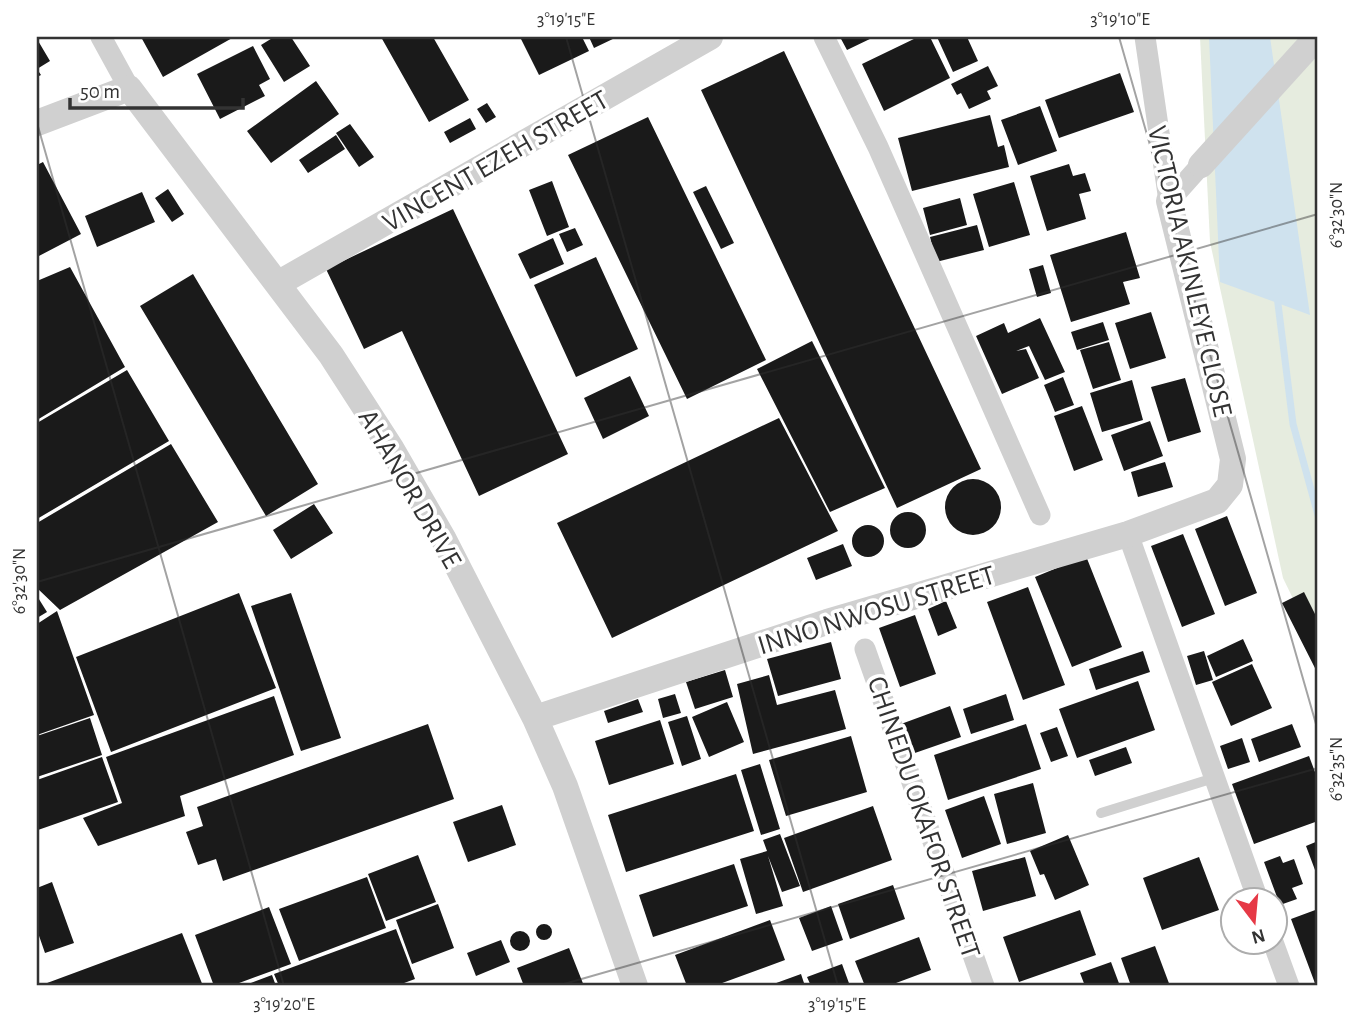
<svg xmlns="http://www.w3.org/2000/svg" width="1355" height="1023" font-family="'Alegreya Sans',sans-serif">
<style>
.green{fill:#e6ecdf}
.water{fill:#cfe2ee}
.lines{fill:none;stroke-linecap:round;stroke-linejoin:round}
.stream{stroke:#cfe2ee;stroke-width:7}
.building{fill:#1a1a1a}
.service{stroke:#d0d0d0;stroke-width:10}
.minor{stroke:#d0d0d0;stroke-width:21}
.tertiary{stroke:#d0d0d0;stroke-width:26}
.ticks{fill:none;stroke:#333;stroke-width:2;stroke-opacity:0.45}
.labels{text-anchor:middle;stroke-width:7;stroke-linejoin:round;paint-order:stroke}
.street-label{font-size:28px;fill:#333;stroke:#fff}
.neatline{fill:none;stroke:#333;stroke-width:2.5}
.ticks-label{font-size:18px;text-anchor:middle;fill:#333}
</style>
<rect width="100%" height="100%" fill="#fff"/>
<path class="green" d="M1200,37H1316L1318,650L1283,578L1210,242Z"/>
<path class="water" d="M1209,37H1270L1310,315L1220,282Z"/>
<g class="lines">
<path class="stream" d="M1277,296L1293,424L1318,515"/>
</g>
<path class="building" d="M141,37H234L163,77Z
M274,37H291L310,66L284,82L261,45Z
M381,37H433L469,100L429,122Z
M520,37H582L589,51L539,75Z
M589,37H617L594,48Z
M840,37H874L847,50Z
M918,37H930L950,78L884,111L862,64Z
M937,37H967L978,61L953,72Z
M37,39L50,61L37,69L41,75L37,77Z
M253,46L270,79L259,85L265,96L220,119L197,74Z
M784,51L981,469L897,508L701,90Z
M988,66L998,86L987,91L991,99L969,109L961,93L957,95L951,84Z
M1120,73L1134,112L1059,138L1045,100Z
M316,81L339,114L271,163L247,131Z
M487,103L496,117L486,123L477,109Z
M1040,106L1057,151L1018,165L1001,120Z
M990,115L998,147L1004,145L1009,167L912,191L898,138Z
M648,117L766,360L687,399L568,155Z
M470,118L476,129L450,143L444,132Z
M350,124L374,157L359,167L336,133Z
M336,135L345,149L308,173L299,160Z
M43,162L81,234L37,257V165Z
M1069,164L1073,176L1085,173L1091,191L1079,194L1086,219L1047,231L1030,176Z
M552,181L569,227L547,236L529,190Z
M1014,182L1030,235L989,247L973,194Z
M706,186L734,243L721,249L693,192Z
M168,189L184,214L172,222L155,198Z
M142,192L155,222L97,247L85,216Z
M960,198L967,225L930,235L923,208Z
M453,209L568,454L479,496L402,331L364,349L326,269Z
M977,225L984,250L936,262L930,237Z
M575,228L583,245L567,252L559,234Z
M1126,232L1140,278L1123,282L1130,304L1071,322L1050,255Z
M553,238L564,264L530,279L518,254Z
M596,257L638,349L576,377L534,285Z
M1043,265L1051,293L1037,297L1029,269Z
M70,267L125,367L37,420V281Z
M193,274L318,484L266,516L140,306Z
M1151,312L1166,358L1130,369L1115,323Z
M1040,318L1065,372L1045,380L1029,346L1016,351L1026,349L1039,378L1002,394L976,336L1004,323L1008,333Z
M1103,322L1109,340L1077,350L1071,332Z
M812,341L885,488L830,512L757,369Z
M1109,342L1121,380L1093,389L1080,350Z
M127,370L169,441L37,519V423Z
M630,376L649,416L603,439L584,398Z
M1063,377L1074,405L1055,412L1044,385Z
M1185,378L1201,432L1168,442L1151,387Z
M1132,380L1143,420L1102,432L1090,393Z
M1082,406L1103,460L1074,471L1054,416Z
M779,418L838,531L612,638L557,523Z
M1150,421L1163,456L1124,471L1111,435Z
M171,444L218,522L60,610L37,588V523Z
M1165,462L1173,487L1138,497L1131,472Z
M945 507a28 28 0 1 1 56 0a28 28 0 1 1-56 0Z
M314,504L333,533L291,559L273,530Z
M890 530a18 18 0 1 1 36 0a18 18 0 1 1-36 0Z
M1227,516L1257,593L1225,606L1195,529Z
M852 541a16 16 0 1 1 32 0a16 16 0 1 1-32 0Z
M1183,534L1215,614L1182,627L1151,546Z
M843,544L852,566L816,580L807,558Z
M1086,556L1122,647L1072,667L1035,577Z
M1028,587L1065,685L1023,700L987,602Z
M1304,592L1318,620V674L1282,603Z
M239,593L276,688L111,752L76,657Z
M291,593L341,738L301,751L251,606Z
M37,596L47,612L37,618Z
M946,601L957,628L938,636L928,609Z
M57,611L94,715L37,735V624Z
M915,615L936,674L900,687L879,628Z
M1243,639L1253,661L1216,677L1207,656Z
M831,642L841,679L778,696L767,659Z
M1143,651L1150,672L1096,690L1089,669Z
M1204,651L1213,680L1196,685L1187,656Z
M1252,664L1272,708L1231,726L1212,682Z
M725,670L733,697L695,709L686,682Z
M769,675L777,705L835,690L846,729L753,754L737,684Z
M1138,681L1155,730L1077,758L1059,709Z
M675,694L681,713L663,718L658,699Z
M1006,694L1014,720L971,734L963,709Z
M274,696L294,755L180,796L185,816L98,846L83,818L122,803L106,757Z
M638,699L643,712L608,723L604,711Z
M727,702L744,742L709,757L692,717Z
M950,706L961,737L912,754L901,724Z
M687,716L701,759L682,766L668,722Z
M90,718L102,755L37,777V736Z
M660,720L674,764L609,785L595,741Z
M428,724L454,799L223,881L216,859L198,865L186,832L203,826L197,807Z
M1026,724L1041,769L948,800L934,755Z
M1292,724L1301,747L1259,762L1251,739Z
M1057,727L1068,756L1051,762L1040,733Z
M851,736L867,792L786,816L769,760Z
M1242,738L1250,762L1228,769L1220,746Z
M1126,747L1132,763L1095,776L1089,760Z
M1309,756L1318,780V821L1254,844L1232,784Z
M102,757L118,802L38,830L37,780Z
M760,764L780,829L761,835L741,770Z
M736,774L754,831L626,872L608,815Z
M1033,783L1046,833L1007,844L994,794Z
M984,796L1001,844L962,858L945,810Z
M502,805L516,845L468,862L453,822Z
M873,806L892,860L803,892L784,838Z
M780,834L800,886L782,892L768,856L783,906L756,914L740,859L767,851L763,840Z
M1068,835L1089,885L1055,900L1044,874L1040,875L1030,851Z
M1318,841V878L1306,846Z
M418,855L436,902L386,921L368,874Z
M1280,856L1283,863L1294,859L1303,884L1292,888L1297,899L1280,905L1264,862Z
M1025,857L1036,896L983,911L972,871Z
M1199,857L1219,910L1162,930L1143,878Z
M734,864L748,906L653,937L639,895Z
M367,877L386,928L299,961L279,909Z
M52,882L74,943L45,953L37,930V888Z
M893,885L905,919L850,939L838,904Z
M438,904L454,948L412,964L396,920Z
M831,906L843,940L812,951L799,918Z
M269,907L291,964L231,986H214L195,935Z
M1318,909V986H1316L1291,919Z
M1080,910L1096,955L1019,982L1003,937Z
M770,920L785,960L714,986H687L675,955Z
M536 932a8 8 0 1 1 16 0a8 8 0 1 1-16 0Z
M396,929L415,979L396,986H279L274,974Z
M510 941a10 10 0 1 1 20 0a10 10 0 1 1-20 0Z
M182,933L203,986H39Z
M919,937L931,970L888,986H865L855,961Z
M501,940L510,962L476,976L467,953Z
M1155,946L1170,986H1131L1121,958Z
M569,948L584,986H524L517,968Z
M1111,962L1120,986H1085L1080,973Z
M842,964L850,986H811L807,977Z
M801,974L805,986H768Z
M272,975L276,986H243Z"/>
<g class="lines">
<path class="service" d="M1101,813L1214,778"/>
<path class="minor" d="M101,37L129,88
M824,37L878,147L1040,515
M1145,37L1169,201
M1169,201L1201,165
M1128,534L1258,900
M865,649L984,986
M1273,942L1289,986"/>
<path class="tertiary" d="M37,123L129,88L331,355L391,448L443,538L535,718L565,786L635,986
M1201,165L1317,37
M279,283L710,37
M535,718L827,622L1128,534L1217,501L1230,485L1233,459L1169,201"/>
</g>
<path class="ticks" d="M566,37L838,986M1119,37L1318,731M37,123L284,986M37,582L1318,214M557,986L1318,768"/>
<g class="labels">
<g class="street-label">
<text transform="translate(495 160) rotate(-30)" y="10">VINCENT EZEH STREET</text>
<text transform="translate(1191 271) rotate(77)" y="10">VICTORIA AKINLEYE CLOSE</text>
<text transform="translate(411 488) rotate(60)" y="10">AHANOR DRIVE</text>
<text transform="translate(876 609) rotate(-17)" y="10">INNO NWOSU STREET</text>
<text transform="translate(925 817) rotate(71)" y="10">CHINEDU OKAFOR STREET</text>
</g>
</g>
<rect width="1355" height="1023" fill="none" stroke="#ffffff" stroke-width="77"/>
<g transform="translate(1254 921) rotate(164)"><circle r="33" fill="#ffffff" stroke="#adadad" stroke-width="2"/>
<path d="M0-5L12 26L0 18L-12 26Z" fill="#e63946"/>
<text y="-10" font-size="19" font-weight="bold" text-anchor="middle" fill="#333333">N</text>
</g>
<path d="M70 98v10h173v-10" fill="none" stroke="#333333" stroke-width="3.5"/>
<text x="80" y="98" font-size="21" fill="#333333" stroke="#ffffff" stroke-width="5" paint-order="stroke">50 m</text>
<rect x="38" y="38" width="1278" height="946" class="neatline"/>
<g class="ticks-label">
<text x="566" y="25">3°19'15"E</text>
<text x="1120" y="25">3°19'10"E</text>
<text transform="translate(1336 215) rotate(-90)" y="6">6°32'30"N</text>
<text transform="translate(19 581) rotate(-90)" y="6">6°32'30"N</text>
<text transform="translate(1336 769) rotate(-90)" y="6">6°32'35"N</text>
<text x="284" y="1010">3°19'20"E</text>
<text x="837" y="1010">3°19'15"E</text>
</g>
</svg>
